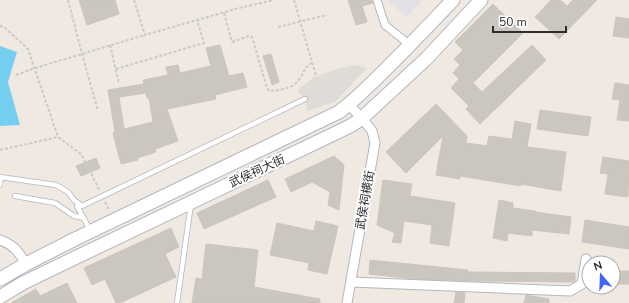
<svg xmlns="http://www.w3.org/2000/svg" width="629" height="303" font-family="'Nunito Sans','Noto Sans SC',sans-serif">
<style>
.industrial{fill:#e3e1e8}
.plaza{fill:#dfdcd8}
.water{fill:#75cff0}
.building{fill:#cbc7bf;stroke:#cbc5ba;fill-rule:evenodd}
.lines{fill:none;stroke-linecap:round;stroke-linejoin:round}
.service-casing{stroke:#b4b7c1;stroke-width:6}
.pedestrian-casing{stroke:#b4b7c1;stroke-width:9}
.minor-casing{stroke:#b4b7c1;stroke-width:11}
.secondary-casing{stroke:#b4b7c1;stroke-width:15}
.path{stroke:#c9c9c9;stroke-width:2;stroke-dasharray:3 2;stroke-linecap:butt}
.service{stroke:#fff;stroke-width:4.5}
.pedestrian{stroke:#fff;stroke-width:7}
.minor{stroke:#fff;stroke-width:9}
.secondary{stroke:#fff;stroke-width:13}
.labels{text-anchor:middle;stroke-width:4;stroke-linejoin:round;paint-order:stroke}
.street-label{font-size:12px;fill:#2e2e2e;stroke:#fff}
</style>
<rect width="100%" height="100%" fill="#efe9e1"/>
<path class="industrial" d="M388,0H423L406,17Z"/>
<path class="plaza" d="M355,65L367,68L335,102L307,111L305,99L297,90L314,77L341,68Z"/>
<path class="water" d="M0,46L17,52L8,82L20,125L0,126Z"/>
<path class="building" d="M79,0H115L119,14L87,25Z
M348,0H372L373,3L362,6L367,22L356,25Z
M551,0H560L567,6L573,0H597L559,39L535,17Z
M493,4L523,33L473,83L482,92L532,45L546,60L480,124L466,109L469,106L451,88L459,79L453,73L460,65L454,59L463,50L455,42Z
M616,17L629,19V38L613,36Z
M220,45L229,76L243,73L247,87L215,95L216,99L167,109L178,141L155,149L156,152L137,158L138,160L121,164L113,133L115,132L108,90L144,84L143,80L168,75L166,67L178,65L180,73L211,66L206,48ZM146,93L147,98H149L153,122L124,129L119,97Z
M271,54L279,82L272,85L263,56Z
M615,83L629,85V121L617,120L620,100L612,99Z
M436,104L467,136L466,143L487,146L489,136L512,139L515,121L531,124L527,147L566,152L561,191L521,184V186L460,176V179L436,175L443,136L406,173L386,152Z
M540,110L591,117L588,136L537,129Z
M334,156L344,165L339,210L328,205L330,192L312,182L291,192L285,179Z
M603,157L629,161L628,197L605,194L608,174L600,173Z
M96,158L100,168L81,176L76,166Z
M268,180L276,197L204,229L197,213Z
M383,180L412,184L410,196L455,203L449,246L430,243L432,225L404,221L401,243L392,242L395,233L377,225Z
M499,200L513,203V208L535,211V212L571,217L569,234L532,230V236L508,233L507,241L493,238Z
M585,220L629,227V249L582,242Z
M316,221L338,226L327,274L308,270L309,263L270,255L277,223L314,231Z
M171,228L179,247L165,254L176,277L120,303H116L105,279L92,285L84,268Z
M206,244L258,250L254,287L320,299V303H192L196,278L202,279Z
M370,260L468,270V272L575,273V281L573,282L478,281L415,279L369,274Z
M613,271H629V284H613Z
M67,283L77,303H11L36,289L40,296Z
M456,292L465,293L464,303H454Z
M526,295L549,299V303H524Z"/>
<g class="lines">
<g class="service-casing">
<path id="service" d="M0,177L56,185L68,192L74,200L82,206H77L90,230
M0,185L1,177
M15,196L55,203L74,216L84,218
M82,206L305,99
M177,303L191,204"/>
</g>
<g class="pedestrian-casing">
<path id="pedestrian" d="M377,0L385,25L410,45"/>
</g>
<g class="minor-casing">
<path id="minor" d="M0,240C14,245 19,252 26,264
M351,282L570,291L582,284L586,259
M347,303L375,143L372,131L362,118L349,105"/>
</g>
<g class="secondary-casing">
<path id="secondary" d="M0,279L26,264L75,239L339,112C356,99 371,84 387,68C409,46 431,23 453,0
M0,297L23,283L83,254L340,131L352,125L362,118L426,59L481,0"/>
</g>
<path class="path" d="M68,0L82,54L98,111
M134,0L145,35L239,8L274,0
M294,0L316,76
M224,13L232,42L249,36L252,37L267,88L269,91C280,90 294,89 300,78C305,70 304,68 312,63
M0,26L4,27L28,49L58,137
M278,27L327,15
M110,45L119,84
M116,69L204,43L197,20
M16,75L35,68L145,35
M0,150L58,137L81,154L100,191
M105,202L109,210"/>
<use href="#service" class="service"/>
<use href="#pedestrian" class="pedestrian"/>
<use href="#minor" class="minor"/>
<use href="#secondary" class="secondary"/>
</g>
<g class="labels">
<g class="street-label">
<text transform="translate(257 171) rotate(-25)" y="4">武侯祠大街</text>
<text transform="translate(365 200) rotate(-80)" y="4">武侯祠横街</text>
</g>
</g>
<g transform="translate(601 275) rotate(341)"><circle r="19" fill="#ffffff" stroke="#ababab"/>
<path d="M0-3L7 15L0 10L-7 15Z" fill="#4264fb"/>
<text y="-6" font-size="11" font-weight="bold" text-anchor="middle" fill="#2e2e2e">N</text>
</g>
<path d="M493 26v6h73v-6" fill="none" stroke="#2e2e2e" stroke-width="2"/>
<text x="499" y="26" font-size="12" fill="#2e2e2e" stroke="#ffffff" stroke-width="3" paint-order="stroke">50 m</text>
</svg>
